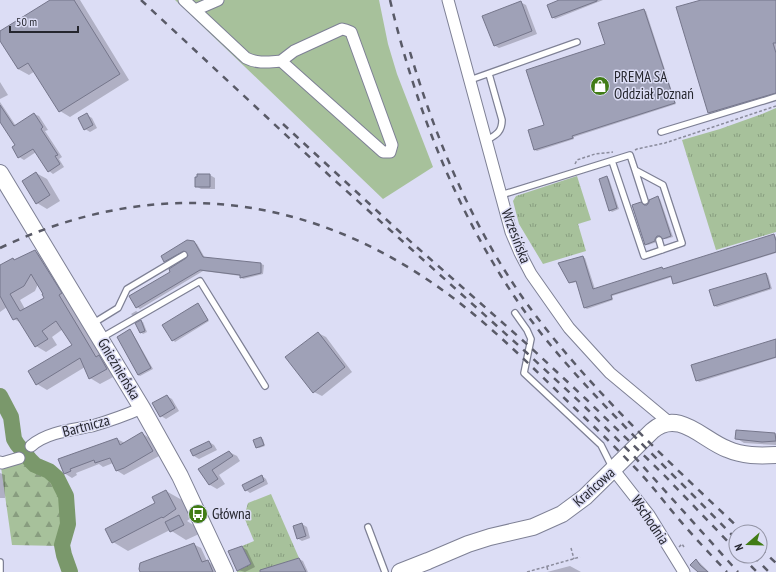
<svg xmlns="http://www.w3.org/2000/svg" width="776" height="572" font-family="'PT Sans Narrow',sans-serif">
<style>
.grass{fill:url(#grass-tufts)}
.forest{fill:url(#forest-firs)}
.green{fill:#a7c19b}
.shadow{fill:#0003;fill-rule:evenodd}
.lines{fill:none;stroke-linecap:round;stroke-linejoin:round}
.river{stroke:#7a986b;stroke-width:16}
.building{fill:#9fa1b7;stroke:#75768b;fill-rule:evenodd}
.lane-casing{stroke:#7e8095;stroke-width:8}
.street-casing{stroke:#7e8095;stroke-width:13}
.secondary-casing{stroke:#7e8095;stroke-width:18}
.path{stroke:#8a8b9c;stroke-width:1.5;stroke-dasharray:3 2;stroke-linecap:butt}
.lane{stroke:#fff;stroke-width:5.5}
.street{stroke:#fff;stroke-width:11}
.secondary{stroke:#fff;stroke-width:16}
.rail{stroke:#595a67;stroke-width:2.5;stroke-dasharray:7 7;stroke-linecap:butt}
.labels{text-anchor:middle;stroke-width:3;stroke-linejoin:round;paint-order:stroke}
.poi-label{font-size:15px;fill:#25262e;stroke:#dcddf5;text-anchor:start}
.street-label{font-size:15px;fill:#25262e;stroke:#dcddf5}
</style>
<defs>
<pattern id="grass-tufts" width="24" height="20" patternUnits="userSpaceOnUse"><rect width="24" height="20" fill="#a7c19b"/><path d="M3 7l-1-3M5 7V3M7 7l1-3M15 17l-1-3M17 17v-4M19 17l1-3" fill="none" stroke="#889d7f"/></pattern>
<pattern id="forest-firs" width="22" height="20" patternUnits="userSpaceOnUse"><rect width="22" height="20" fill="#a7c19b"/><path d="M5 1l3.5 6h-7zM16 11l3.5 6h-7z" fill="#889d7f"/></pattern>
</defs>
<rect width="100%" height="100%" fill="#dcddf5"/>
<path class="grass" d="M776,108V232L716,250L682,140L720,129L762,114Z
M577,176L591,220L578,224L586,251L543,264L519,224L513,201L516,196Z
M271,494L299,558L272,567L265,572H237V571L251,564L242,546L254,541L244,517L248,503Z"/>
<path class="forest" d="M26,460L37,469L47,474L54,482L64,512V526L60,546L12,545L1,467Z"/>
<path class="green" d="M175,0H379L388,44L397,74L433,167L383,199Z"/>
<path class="shadow" d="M52,0H80L129,80L70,117L60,111L35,71L29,75L18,69L0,39V32Z
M562,0H603L555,19L553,17Z
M705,0H776V97L714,116L709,113Z
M520,2L526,5L537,34L499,48L494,45Z
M644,10L646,11L676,104L574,137V139L537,151L535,150L545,126L606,45Z
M0,82L8,95L0,99Z
M0,102L16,126L34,114L39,116L48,130L45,131L62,157L59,159L64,167L53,174L49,171L36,152L24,160L19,157L16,146L0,120Z
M87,115L92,118L97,128L90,132L85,129Z
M36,173L47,179L60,201L47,209L37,203Z
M198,175H210L215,178V189H201L196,186Z
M607,177L609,179L619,209L612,212L610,210Z
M658,198L660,199L673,237L666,239L662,237H660L657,240V242L648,245L646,244L644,206H647Z
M774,235L776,237V253L676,284L674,283L672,277L612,296L613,300L587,309L585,308L577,282L572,283L570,282L583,257L585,258L595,289L662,268L665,270Z
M194,242L197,244L205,258L261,264L264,265L263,274L243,279L241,277V276L203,271L140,309L137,307L171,272L187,259L189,254L187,252L168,262L165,261Z
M35,251L45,257L117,375L100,384L90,378L85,367L47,390L37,384L73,345L63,329L52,337L57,345L46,352L36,346L21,323L14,319L7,307L0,312V266L13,259L16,261ZM38,284L45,298L25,309L20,300L35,291Z
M766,274L768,275L772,289L717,307L715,306Z
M198,305L200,306L209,321L175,342L173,340Z
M136,311L139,313L134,316L132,315L131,314Z
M141,321L143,322L147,332L143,334L141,332Z
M130,331L132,332L153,369L140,376L138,375Z
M318,333L326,337L352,372L322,396L314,392Z
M776,340V358L699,382L697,380Z
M167,396L172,399L179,411L166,419L161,416Z
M737,431L776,434V445L744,443L736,438Z
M142,433L149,438L159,456L124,475L116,470L113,463L103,467L99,464L76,473L77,475L72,478L64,473L60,460L117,439L125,443Z
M260,438L263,439L265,446L259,448L257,447Z
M209,442L214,445L217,450L199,459L194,456Z
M229,452L237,456L240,461L219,475L225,484L217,489L210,485L199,470Z
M0,473L5,475V498H0Z
M262,476L266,479L268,484L250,493L246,490Z
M166,491L182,500L191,518L187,521L195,526L199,534L186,540L170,530L128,551L113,542L156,504Z
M302,524L307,527L310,538L302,541L297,538Z
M193,544L201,548L207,561L215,566L218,572H141Z
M242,547L247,550L255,567L245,572L238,570Z
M299,559L303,561L308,572H273Z
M696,560L700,563L709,572H699Z
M570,566L581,572H547Z"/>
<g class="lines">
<path class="river" d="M0,396L11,417L14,439L17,444L31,461L35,465L49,471L57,478L66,496L68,524L62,545L64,555L70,572"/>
</g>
<path class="building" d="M50,0H74L120,74L59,112L28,63L18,69L0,41V31Z
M559,0H597V1L552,18L547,5Z
M701,0H776V43H773L776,53V93L708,113L676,7Z
M521,1L532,31L494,46L482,16Z
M644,9L675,103L572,136L573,138L534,150L528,130L544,125L526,70L605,44L598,23Z
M0,105L14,126L34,113L43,127L41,129L58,155L55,156L60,164L48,172L33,149L18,158L12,147L15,145L0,122Z
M87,113L93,125L84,130L78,118Z
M36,172L50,195L36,204L22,181Z
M197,174H210V187H195V177H197Z
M607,176L617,208L609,211L599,179Z
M658,196L671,236L663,239L660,236H657L655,239V241L645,245L632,205L641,202L644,205H647L649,202V200Z
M774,234L776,241V252L673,284L671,276L611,295L612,299L584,308L576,281L569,283L558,263L583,256L593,289L662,267L663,269Z
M187,240L194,241L203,257L261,263V273L240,278V275L200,270L136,308L129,296L170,272L169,269L186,258L188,255L184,251L164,262L161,256Z
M35,250L62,293L59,295L77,325L96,357L99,355L107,369L89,379L80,358L36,385L28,371L72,345L56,321L42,331L48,339L35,347L17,318L13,320L0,296V265L13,258L14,260ZM31,274L43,294H42L44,298L20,311L10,294L24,286Z
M766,273L770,288L714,306L709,290Z
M198,303L208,320L172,341L162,325Z
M141,320L145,331L140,333L135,323Z
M130,329L151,368L138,375L117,337Z
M318,332L345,367L313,393L285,357Z
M776,339V357L696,381L691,365Z
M167,395L175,408L160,417L152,403Z
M736,430L775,433L776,441L762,442L735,439Z
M142,432L153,451L124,468L116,471L110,458L95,463L94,460L70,469L71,471L64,474L58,459L117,438L120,445Z
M261,437L264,445L256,448L253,440Z
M209,441L212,447L193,456L190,450Z
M229,451L233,456L212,470L218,479L209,485L198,469Z
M262,475L264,481L245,491L242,485Z
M166,490L176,509L163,518L162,517L112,543L105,529L155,503L152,497Z
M179,515L184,525L170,532L165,522Z
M302,523L306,536L297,539L293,526Z
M194,543L202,562L208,560L213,572H140L139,569L140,563Z
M242,546L251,564L237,571L228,551Z
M299,558L306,572H260V570Z
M696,559L700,565L708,572H698L690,565Z"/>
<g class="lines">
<g class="lane-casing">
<path id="lane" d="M470,80L577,42
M661,132L776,97
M487,140C496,135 502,132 502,120L489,74
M635,170L645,201
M501,195L630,155L635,170L663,185L682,243L644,256L612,161
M659,240L662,250
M515,313L527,330L531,339L524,373L601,445L613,469
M92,324L118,308L127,289L184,255
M101,338L200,281L265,386
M368,527L385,572
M0,562V572"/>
</g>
<g class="street-casing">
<path id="street" d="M184,0L246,58C258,64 268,62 281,61L383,152H390L392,145L351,32L346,30L342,29L294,51L281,61
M448,0L511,232L520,253L531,274L569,328L610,373L670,423
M195,10L218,0
M31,446C47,432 72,430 92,426C109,421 126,415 142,408
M0,462L2,463L19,458
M613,469L649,515L684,572"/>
</g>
<g class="secondary-casing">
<path id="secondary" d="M0,173L142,408L180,476L225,572
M400,572L428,561L468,544L490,537L533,527L562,514L585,497L652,431C678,408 703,440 727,449C743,456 759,456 776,455"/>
</g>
<path class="path" d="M635,150L637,149L665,143L776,106
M575,164L577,160L595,154L613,152
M679,547L682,544L684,547
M571,548L574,559
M547,567L548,571
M527,572L580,557"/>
<use href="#lane" class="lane"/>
<use href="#street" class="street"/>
<use href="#secondary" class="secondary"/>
<path class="rail" d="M141,0L331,177L527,353L583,405L631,453L738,572
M390,0C418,118 465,235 540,332C570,370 603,404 637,439C670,472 703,505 736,539
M410,52C436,140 472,226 525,301C587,387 666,459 743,532
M283,124L402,234L529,346L586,399L664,475L736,550
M0,248C147,178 296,190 431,282C478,314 519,354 560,394C587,420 615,446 641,474C654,488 665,503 677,517C693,536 710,554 727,572
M760,548L776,563
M741,556L757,572
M753,556L769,572"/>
</g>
<defs>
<g id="shop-disc" transform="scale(1)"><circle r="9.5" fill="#417c16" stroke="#dcddf5"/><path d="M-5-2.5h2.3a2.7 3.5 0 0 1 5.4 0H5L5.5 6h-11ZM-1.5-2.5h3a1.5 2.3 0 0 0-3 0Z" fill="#fff"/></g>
<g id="bus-disc" transform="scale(1)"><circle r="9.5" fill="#417c16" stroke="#dcddf5"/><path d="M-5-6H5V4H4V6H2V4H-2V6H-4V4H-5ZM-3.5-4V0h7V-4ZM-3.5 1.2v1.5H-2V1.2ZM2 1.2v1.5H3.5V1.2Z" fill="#fff"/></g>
</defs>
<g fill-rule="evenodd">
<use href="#shop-disc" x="600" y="86"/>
<use href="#bus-disc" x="198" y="514"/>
</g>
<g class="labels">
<g class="poi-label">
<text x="614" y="82">PREMA SA<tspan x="614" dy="17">Oddział Poznań</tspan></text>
<text x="212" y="519">Główna</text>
</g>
<g class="street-label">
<text transform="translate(516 236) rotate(69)" y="5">Wrzesińska</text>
<text transform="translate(119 369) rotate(59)" y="5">Gnieźnieńska</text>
<text transform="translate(86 426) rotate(-15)" y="5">Bartnicza</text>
<text transform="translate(594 487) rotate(-42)" y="5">Krańcowa</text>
<text transform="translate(650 520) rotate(56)" y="5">Wschodnia</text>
</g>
</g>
<g transform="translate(748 544) rotate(250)"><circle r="19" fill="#dcddf5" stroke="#9394a5"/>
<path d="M0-3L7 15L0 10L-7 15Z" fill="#417c16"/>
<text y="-6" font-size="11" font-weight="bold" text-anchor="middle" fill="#25262e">N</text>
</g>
<path d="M10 26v6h68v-6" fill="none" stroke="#25262e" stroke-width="2"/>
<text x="16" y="26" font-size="12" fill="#25262e" stroke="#dcddf5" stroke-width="3" paint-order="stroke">50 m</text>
</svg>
